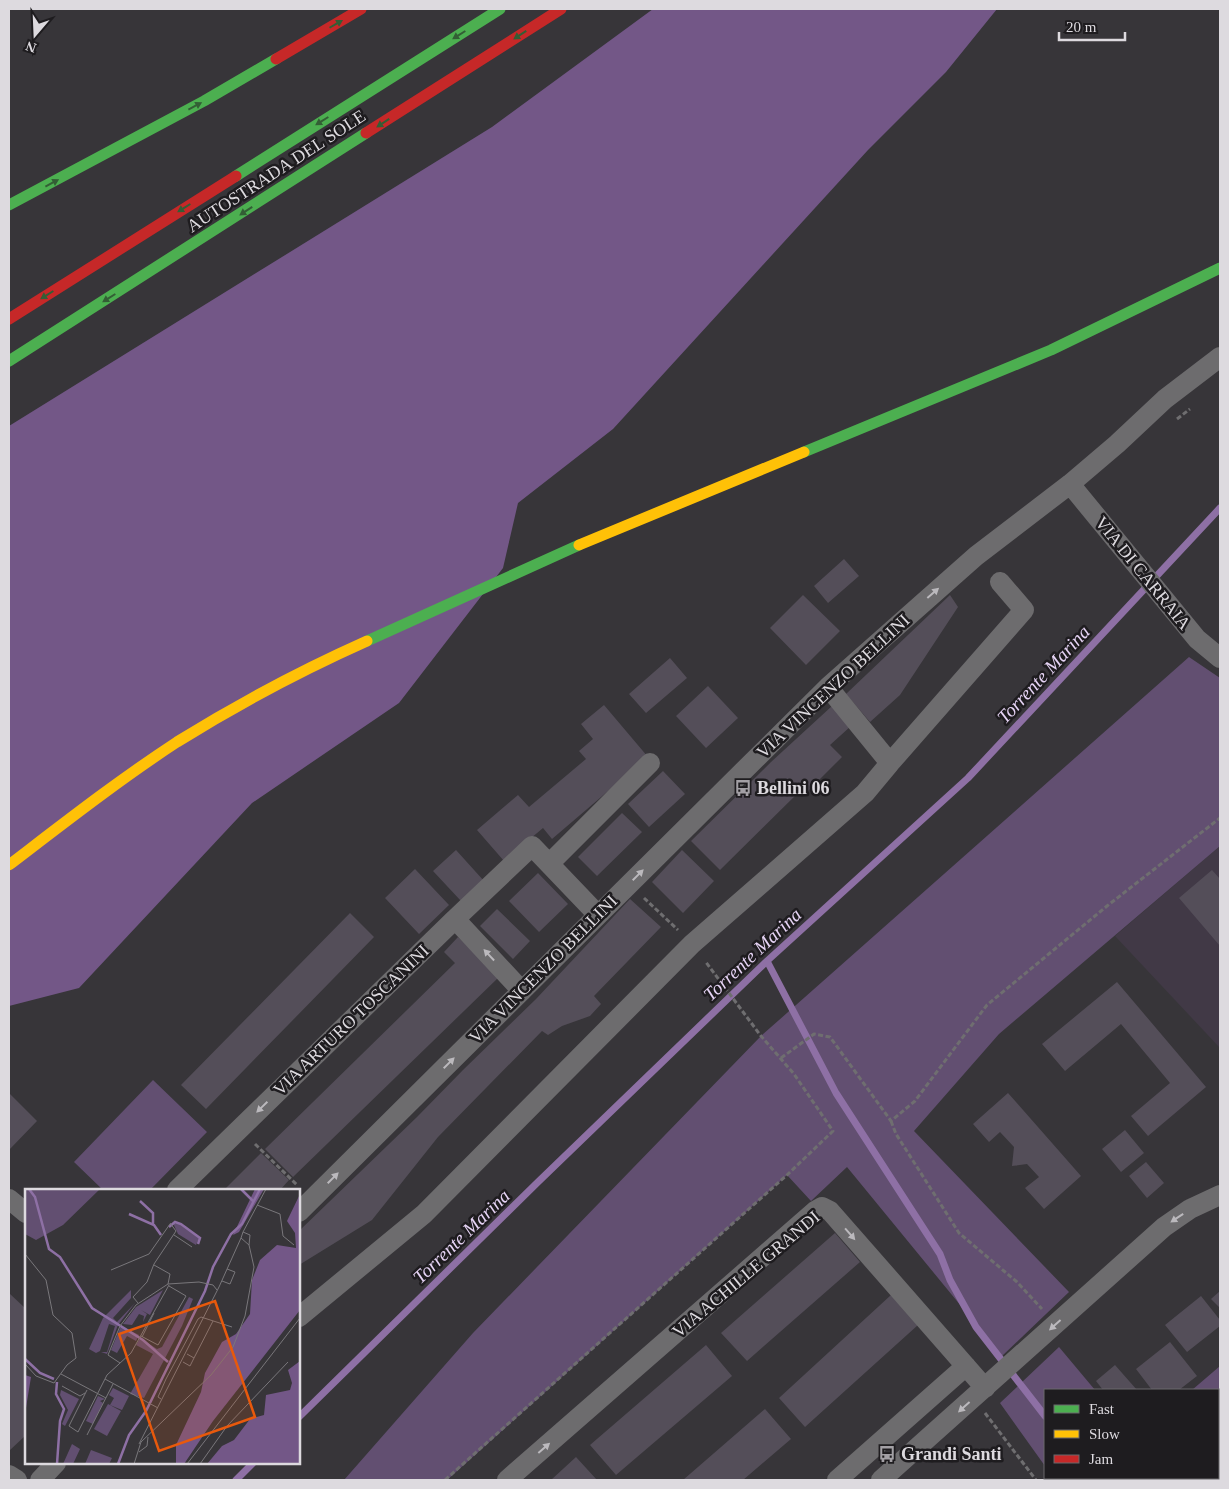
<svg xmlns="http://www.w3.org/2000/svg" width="1229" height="1489" font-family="'Times New Roman',serif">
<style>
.built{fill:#413946}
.green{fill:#624f71}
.forest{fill:#735787}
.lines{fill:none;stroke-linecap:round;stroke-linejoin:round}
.stream{stroke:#8e70a5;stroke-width:7}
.building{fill:#544e59}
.path{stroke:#6f6e70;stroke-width:3;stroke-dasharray:5 2.5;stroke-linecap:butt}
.street{stroke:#6d6c6e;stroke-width:20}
.fast{stroke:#4caf50;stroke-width:11}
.slow{stroke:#ffc107;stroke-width:11}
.jam{stroke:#c62828;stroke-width:11}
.oneway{fill:#335e35}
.oneway2{fill:#bbb9bd}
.labels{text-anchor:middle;stroke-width:5;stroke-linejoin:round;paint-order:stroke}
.street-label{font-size:18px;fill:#dddadf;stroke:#1e1c1f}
.poi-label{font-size:18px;font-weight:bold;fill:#dddadf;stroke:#1e1c1f;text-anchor:start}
.water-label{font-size:19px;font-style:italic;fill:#e6d4f5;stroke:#1e1c1f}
.inset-river{fill:none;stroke:#8e70a5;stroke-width:2.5}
.inset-road{fill:none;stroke:#79777b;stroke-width:1}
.view{fill:#e8590c;fill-opacity:0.15;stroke:#e8590c;stroke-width:2.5}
.inset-edge{fill:none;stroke:#dddadf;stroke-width:2.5}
</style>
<rect width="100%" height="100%" fill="#373539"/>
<path class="built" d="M1220,846V1048L1115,936Z"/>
<path class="green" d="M1189,657L1220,678V846L999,1034L914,1131L1069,1292L1002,1356L847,1167L811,1201L787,1175L447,1480H344L473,1333L761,1036Z
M153,1080L207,1132L150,1190H103L74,1162Z
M1059,1347L1095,1390H1045V1466L1000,1403Z
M1220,1366V1480H1056L1054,1478H1218V1390H1192Z"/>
<path class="forest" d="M653,9H997L946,72L868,150L613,429L518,503L503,568L399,703L252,803L79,988L9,1006V426L492,127Z"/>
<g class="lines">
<path class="stream" d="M767,961L836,1093L940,1254L950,1280L976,1327L1045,1416
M299,1417L538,1182L767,961L968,778L1220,508
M1090,1478L1092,1480
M236,1480L253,1463"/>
</g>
<path class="building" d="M844,559L859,576L828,603L814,586Z
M803,595L840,631L806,665L770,628Z
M950,595L958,607L900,695L870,722L846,694Z
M670,658L687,678L646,713L629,694Z
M708,686L738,718L706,748L676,716Z
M604,705L648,757L552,839L543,828L504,861L477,830L518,795L529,807L586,759L579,751L593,739L581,724Z
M832,706L851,726L830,745L842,757L804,795L800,791L720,870L691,841L771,762Z
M663,771L685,794L649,827L628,804Z
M622,813L642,832L597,876L578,857Z
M456,850L484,881L461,901L433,871Z
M682,850L714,881L683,913L652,882Z
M415,869L449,905L419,934L385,898Z
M1212,870L1220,879V946L1179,898Z
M538,873L568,904L539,932L509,901Z
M630,899L661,927L594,996L601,1004L590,1016L562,1026L548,1035L542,1031L438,1137L372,1220L299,1265V1231L417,1117L463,1070L536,999Z
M497,909L530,941L513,959L480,926Z
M350,913L374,937L206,1109L181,1085Z
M458,937L499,977L293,1177L265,1149L455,963L444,952Z
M1117,982L1206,1087L1148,1136L1131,1116L1170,1083L1121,1024L1065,1071L1042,1044Z
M9,1093L37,1121L9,1150Z
M1008,1093L1081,1176L1044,1209L1025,1188L1039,1177L1027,1164L1012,1166L1014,1147L1000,1132L989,1142L973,1124Z
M1125,1130L1144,1153L1121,1172L1102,1149Z
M261,1153L289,1180L280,1190H224Z
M1146,1162L1164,1183L1147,1198L1129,1176Z
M835,1233L860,1262L747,1361L721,1333Z
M1220,1291V1308L1211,1299Z
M9,1293L26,1309V1435L9,1451Z
M891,1295L918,1325L805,1427L779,1398Z
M1201,1296L1220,1320V1326L1187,1352L1165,1325Z
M1170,1342L1197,1376L1179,1390H1152L1136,1369Z
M706,1345L732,1376L616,1475L590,1445Z
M1115,1365L1137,1390H1103L1096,1381Z
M765,1409L791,1439L743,1480H683Z
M576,1457L597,1480H551Z"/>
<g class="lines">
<path class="path" d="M1177,419L1190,409
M644,898L678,930
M781,1058L814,1034L830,1037L891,1121L915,1101L987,1005L1107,906L1220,818
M891,1121L896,1134L959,1233L1017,1282L1042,1309
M255,1144L297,1185
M985,1413L1036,1480
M445,1480L787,1175L833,1131L794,1074L761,1036L705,961"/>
<path class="street" d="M1070,484L1197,639L1220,658
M828,687L890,763
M549,864L650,763
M455,919L532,846L598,915
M177,1190L455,919L522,991
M9,1199L26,1213
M299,1212L828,687L976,556L1070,484L1117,444L1165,399L1220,357
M299,1317L424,1214L692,944L865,793L890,763L1024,610L1000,582
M9,1475L17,1480
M40,1480L56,1463
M507,1480L815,1211L822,1207L830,1211L985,1388
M837,1480L966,1366
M881,1480L1164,1227L1190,1209L1220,1195"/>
<path class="fast" d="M236,176L500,9
M9,205L204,101L276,59
M9,361L366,133
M804,452L1051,350L1220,268
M367,641L579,545"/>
<path class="slow" d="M579,545L804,452
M9,865C64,823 119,780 177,742C238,704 302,670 367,641"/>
<path class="jam" d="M276,59L361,9
M366,133L561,9
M9,319L236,176"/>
</g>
<defs><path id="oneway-solid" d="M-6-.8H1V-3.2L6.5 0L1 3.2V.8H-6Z" transform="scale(1.25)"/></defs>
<g class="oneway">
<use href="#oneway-solid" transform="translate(336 24) rotate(-30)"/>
<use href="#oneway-solid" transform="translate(459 35) rotate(148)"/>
<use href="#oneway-solid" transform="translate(520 35) rotate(147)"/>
<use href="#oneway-solid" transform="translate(195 106) rotate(-28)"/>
<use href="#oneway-solid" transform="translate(322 121) rotate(148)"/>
<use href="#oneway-solid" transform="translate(383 123) rotate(147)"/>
<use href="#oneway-solid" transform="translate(52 183) rotate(-28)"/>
<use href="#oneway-solid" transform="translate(184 208) rotate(148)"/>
<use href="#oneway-solid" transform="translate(246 211) rotate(147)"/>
<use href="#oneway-solid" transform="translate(47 295) rotate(148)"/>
<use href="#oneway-solid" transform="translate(109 298) rotate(148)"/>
</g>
<g class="oneway2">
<use href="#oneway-solid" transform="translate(933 593) rotate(-41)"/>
<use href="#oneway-solid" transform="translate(638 875) rotate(-45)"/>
<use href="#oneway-solid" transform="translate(489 955) rotate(-133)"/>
<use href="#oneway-solid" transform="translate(449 1063) rotate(-45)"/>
<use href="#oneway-solid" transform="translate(262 1107) rotate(136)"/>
<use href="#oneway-solid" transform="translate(333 1178) rotate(-45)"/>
<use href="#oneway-solid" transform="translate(1177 1218) rotate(146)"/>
<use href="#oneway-solid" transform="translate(850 1234) rotate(49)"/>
<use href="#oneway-solid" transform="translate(1055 1325) rotate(138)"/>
<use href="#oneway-solid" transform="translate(964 1407) rotate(138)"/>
<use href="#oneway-solid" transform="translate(544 1448) rotate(-41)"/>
</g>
<defs>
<g id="bus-bare" transform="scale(1.35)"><path d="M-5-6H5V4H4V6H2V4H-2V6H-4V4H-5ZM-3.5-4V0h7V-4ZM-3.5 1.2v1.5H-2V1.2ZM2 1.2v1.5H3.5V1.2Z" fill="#a3a0a5" stroke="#1e1c1f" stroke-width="2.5" paint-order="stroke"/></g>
</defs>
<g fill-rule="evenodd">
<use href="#bus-bare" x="743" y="788"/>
<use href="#bus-bare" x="887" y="1454"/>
</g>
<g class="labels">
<g class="street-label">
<text transform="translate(276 171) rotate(-33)" y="6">AUTOSTRADA DEL SOLE</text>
<text transform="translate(1143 573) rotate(51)" y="6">VIA DI CARRAIA</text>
<text transform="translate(833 686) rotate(-43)" y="6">VIA VINCENZO BELLINI</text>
<text transform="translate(543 969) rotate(-45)" y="6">VIA VINCENZO BELLINI</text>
<text transform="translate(351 1020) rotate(-44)" y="6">VIA ARTURO TOSCANINI</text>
<text transform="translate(746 1274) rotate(-40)" y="6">VIA ACHILLE GRANDI</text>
</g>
<g class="poi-label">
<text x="757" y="794">Bellini 06</text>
<text x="901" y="1460">Grandi Santi</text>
</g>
<g class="water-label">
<text transform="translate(1043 674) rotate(-47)" y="7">Torrente Marina</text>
<text transform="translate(752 954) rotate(-43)" y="7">Torrente Marina</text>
<text transform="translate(461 1236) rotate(-44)" y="7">Torrente Marina</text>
</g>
</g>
<g transform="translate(25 1189)">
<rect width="275" height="275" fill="#373539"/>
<path d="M0,0H75L38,36L11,51L0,45ZM148,34L156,35L174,49L171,56L153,45ZM106,101V109L88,129L92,133L110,114L93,136L82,165L76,163H82L90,137L84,135L75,162L71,164L64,160L78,129ZM138,101L125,126L116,121L122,125L118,133L119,127L114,125L107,136L98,135L111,118ZM164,108L168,110L157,137L119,209L105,205L128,165L111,156L115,149L132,160L137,158ZM96,137L114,146L111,152L102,147L92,164L86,161ZM88,199L104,207L97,221L85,216L89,209L84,206ZM36,201L54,210L40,237L37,235L43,221L35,206ZM73,207L80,210L75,212L78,214L68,235L61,232ZM83,215L96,222L82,247L69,240ZM47,255L55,260L48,275H38ZM66,261L87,269L84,275H60Z" fill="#624f71"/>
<path d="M230,0H239L214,43L208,46ZM275,5V121L188,232L159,275H151V256L176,203L180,184L197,153L211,145L225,125L227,91L235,71L252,56L271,59L270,44L262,32ZM275,172V275H182L197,257L209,251L225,230L239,226L241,206L265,201L267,194L263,181ZM0,186L6,188L0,225Z" fill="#735787"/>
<path class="inset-river" d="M4,0L10,8L24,60L35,68L67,119L118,151L143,173M216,0L228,12M115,12L128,24V35M104,25L129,36L136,46M144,38L150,33L156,35L175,49L173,55M0,170L15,184L29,190M32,275L35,232L39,220L31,205L32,193M93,275L104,246L121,222L180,102L188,78L206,45L217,35L235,0"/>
<path class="inset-road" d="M232,16L255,25L258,47L269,56M218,43L241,0M149,46L167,58M0,65L21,91L28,126L47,144L51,169L42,176L29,194L11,187L0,175M129,76L145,85L143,95M86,81L124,65L145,35M197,92L205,95L210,83L202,80M194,98L216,49M113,114L108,108L122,93L129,75L151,42L145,34M116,147L133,156L161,107L144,97M117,148L129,124M162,165L169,169L188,132M158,173L165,177L169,169M95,174L83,166L95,137L111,116L143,95L174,93L188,96L192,101M36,185L81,209M80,190L133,219M37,197L55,207L60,204M62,201L44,237L53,243L82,186L106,164L144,96M136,210L133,208L141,190L173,130L176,128L207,138M62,246L88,195M114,255L194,98M114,263L122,257L123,248M109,275L116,253L186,186L208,158L220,127L229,78L224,56L216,49L218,43L225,46L224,56M162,275L275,129M175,275L202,237L263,173"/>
<path class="view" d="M190,112L230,228L134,262L94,145Z"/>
<rect width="275" height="275" class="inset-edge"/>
</g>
<rect width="1229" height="1489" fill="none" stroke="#dddadf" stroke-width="20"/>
<rect x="1044" y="1389" width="175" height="90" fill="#1e1c1f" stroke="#6a686c"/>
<rect x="1054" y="1405" width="25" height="8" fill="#4caf50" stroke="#6a686c"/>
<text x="1089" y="1414" font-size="15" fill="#dddadf">Fast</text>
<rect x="1054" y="1430" width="25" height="8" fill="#ffc107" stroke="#6a686c"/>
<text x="1089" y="1439" font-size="15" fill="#dddadf">Slow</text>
<rect x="1054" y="1455" width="25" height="8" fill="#c62828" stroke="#6a686c"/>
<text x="1089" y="1464" font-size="15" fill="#dddadf">Jam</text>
<g transform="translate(35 35) rotate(199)" stroke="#1e1c1f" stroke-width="4" paint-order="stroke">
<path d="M0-4L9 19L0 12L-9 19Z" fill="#dddadf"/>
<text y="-8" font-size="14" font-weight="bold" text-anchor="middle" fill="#dddadf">N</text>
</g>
<path d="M1059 32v8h66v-8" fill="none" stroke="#dddadf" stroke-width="2.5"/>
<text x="1066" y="32" font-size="15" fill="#dddadf" stroke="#1e1c1f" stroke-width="4" paint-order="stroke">20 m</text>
</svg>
